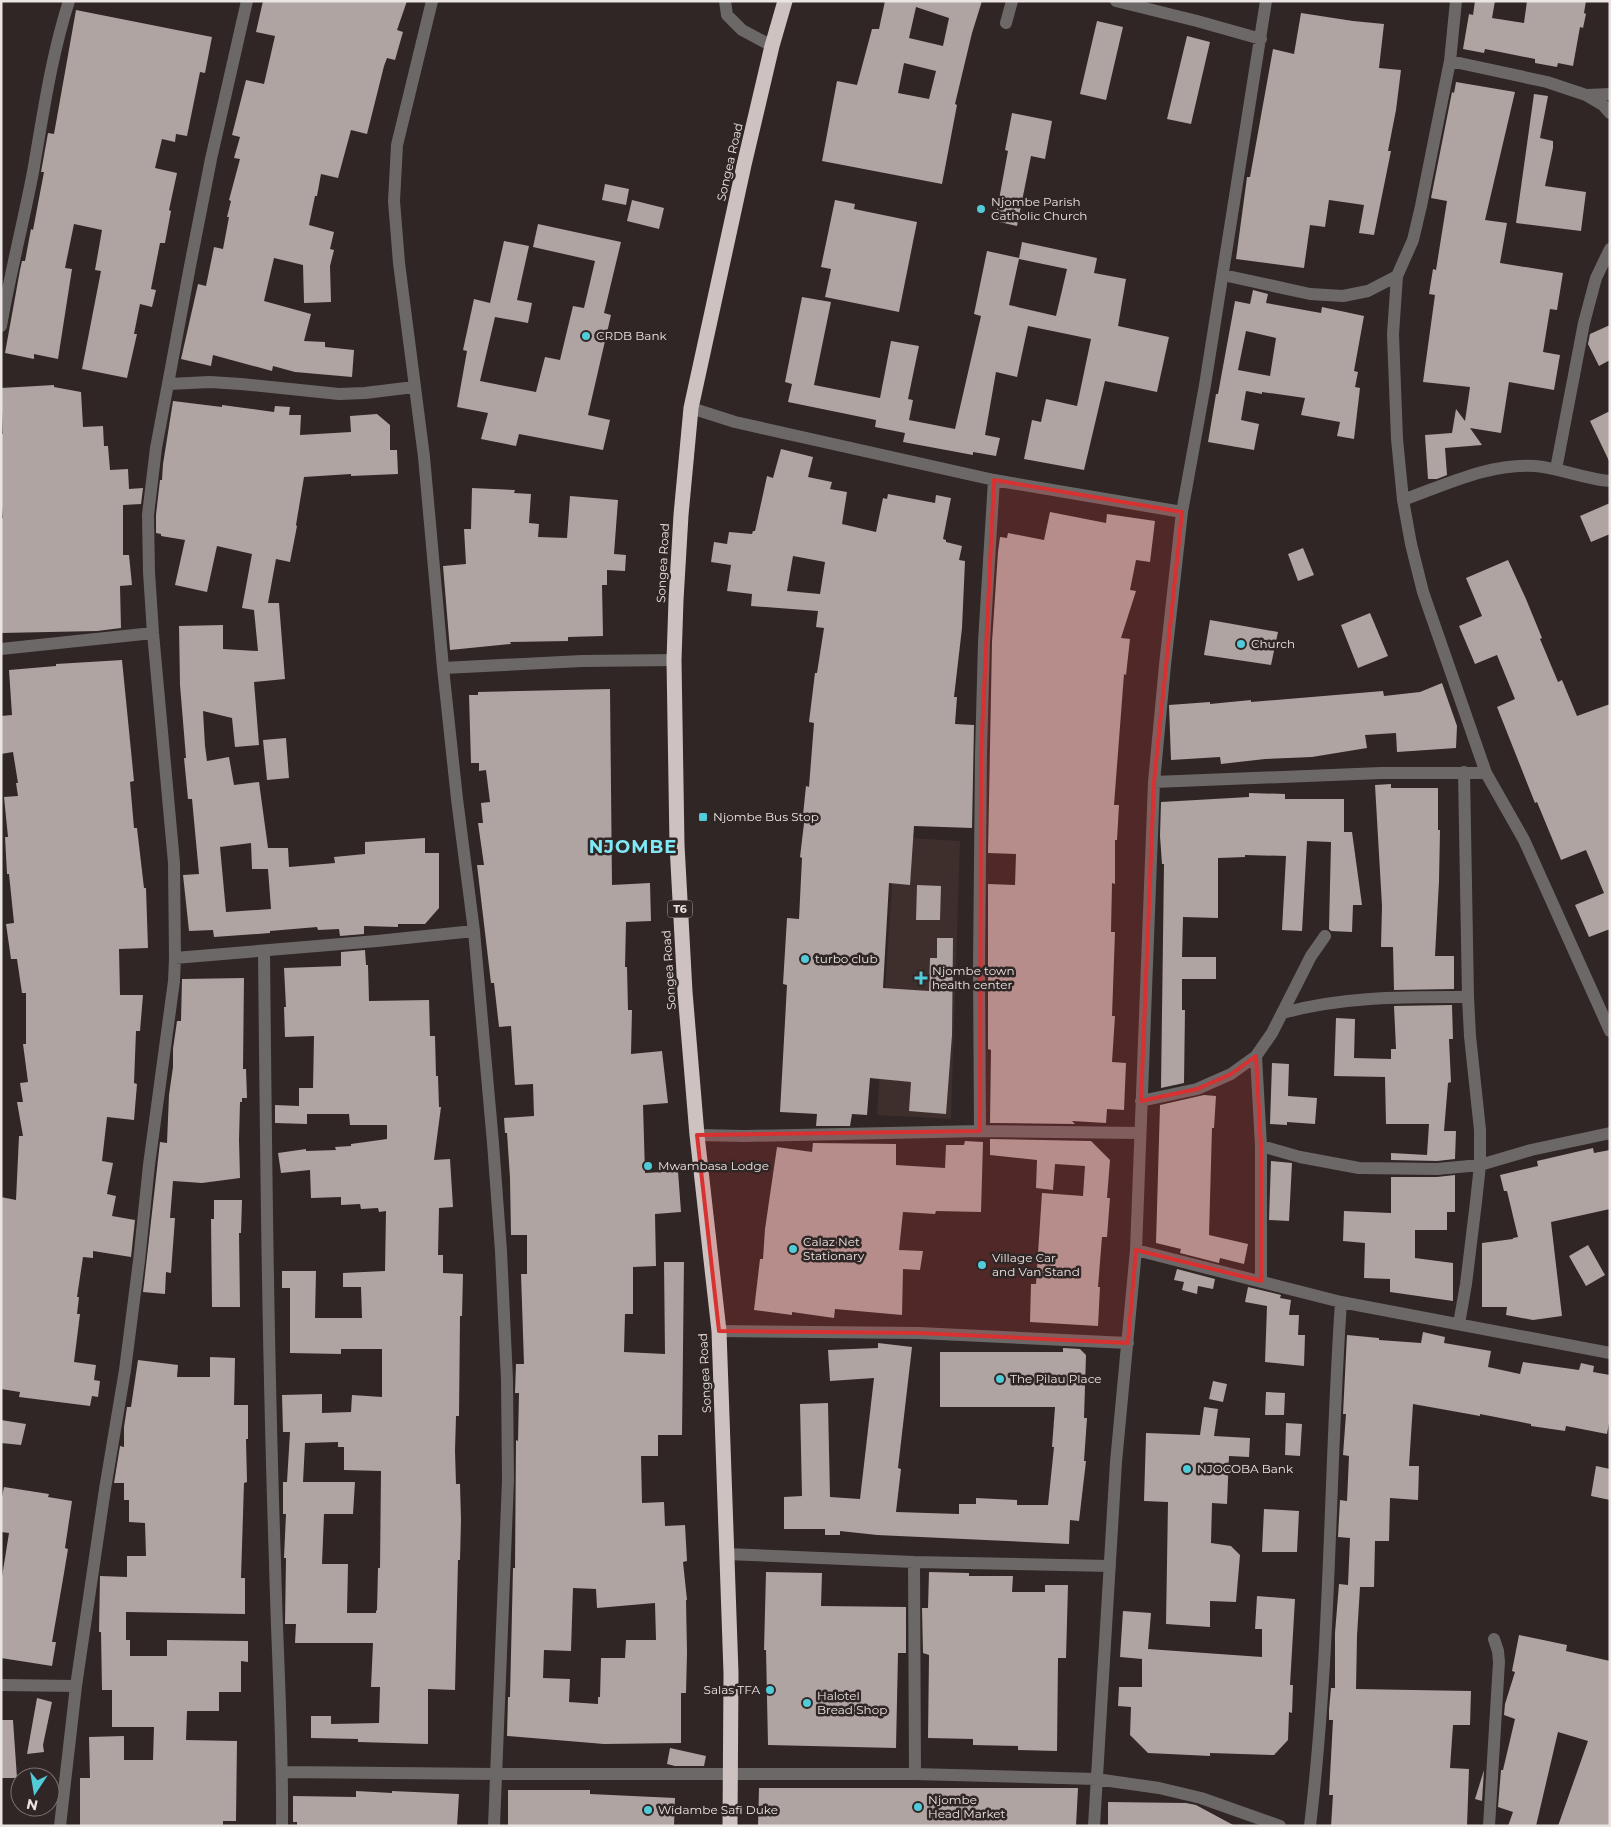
<svg xmlns="http://www.w3.org/2000/svg" width="1611" height="1827" font-family="Montserrat,sans-serif">
<style>
.built{fill:#3e2f2d}
.building{fill:#afa4a2;fill-rule:evenodd}
.lines{fill:none;stroke-linecap:round;stroke-linejoin:round}
.street{stroke:#6d6868;stroke-width:12}
.highway{stroke:#cdc2c0;stroke-width:15}
.marked{fill:#d73131;fill-opacity:0.2;stroke:#d73131;stroke-width:4;stroke-linejoin:round}
.poi-dot{fill:#52cbd9;stroke:#2f2625;stroke-width:2}
.labels{text-anchor:middle;stroke-width:5;stroke-linejoin:round;paint-order:stroke}
.shield{fill:#2f2625;stroke:#b2abaa;stroke-width:1}
.shield-label{font-size:11px;font-weight:bold;fill:#eae4e3}
.street-label{font-size:12px;fill:#eae4e3;stroke:#2f2625}
.poi-label{font-size:12px;fill:#eae4e3;stroke:#2f2625;text-anchor:start}
.district-label{font-size:18px;font-weight:bold;letter-spacing:1px;fill:#7fe9f6;stroke:#2f2625}
</style>
<rect width="100%" height="100%" fill="#2f2625"/>
<path class="built" d="M895,837L960,841L951,1119L877,1115Z"/>
<path class="building" d="M263,1H407L397,30L403,32L395,60L387,58L384,66L367,134L351,130L338,178L321,174L317,196H315L309,225L334,232L330,249L334,250L330,266L331,302L304,303L303,265L274,258L264,301L311,314L304,341L325,342V347L354,350L352,377L295,372L273,366L272,371L213,355L211,366L181,359L198,284L206,286L214,247L223,249L229,217H227L231,201L229,200L240,159L234,158L240,137L232,135L246,80L264,84L275,36L256,32Z
M885,1H982L972,33L955,104L957,105L942,184L822,161L837,81L857,85L872,29H879ZM916,7L949,18L943,46L909,38ZM904,63L936,71L929,99L898,93Z
M1475,1H1495L1492,18L1524,23L1527,1H1586L1584,13L1586,14L1583,28L1580,27L1573,66L1558,63L1557,67L1535,63V59L1485,49L1484,53L1463,49L1469,14L1473,15Z
M76,10L212,37L205,73L200,72L187,136L176,134L175,142L162,139L155,168L177,173L169,210L171,211L165,243H160L151,289L156,290L152,307L140,304L134,334H137L127,378L82,369L101,271L95,270L102,230L74,224L65,268L72,269L58,359L34,354V359L5,353L20,270L22,261H25L31,229L33,230L44,172H41L48,133L54,134Z
M1301,13L1353,21L1384,24L1379,68L1401,70L1396,110L1388,151H1391L1374,235L1359,233L1364,205L1329,200L1325,227L1310,225L1304,268L1236,259L1247,177H1250L1273,49L1294,54Z
M1097,21L1123,27L1106,100L1080,94Z
M1187,36L1210,42L1191,124L1167,119Z
M1456,82L1515,92L1485,220L1507,223L1500,263L1563,273L1557,310L1550,309L1543,352L1560,355L1554,390L1509,382L1501,433L1470,428L1482,445L1445,448L1447,475L1437,479H1428L1425,435L1452,433L1456,409L1465,421L1470,387L1423,382L1435,295L1429,294L1433,269L1436,270L1447,201L1431,198L1452,92L1454,93Z
M1534,94L1548,96L1540,138L1553,141V148L1545,186L1586,192L1581,231L1516,223Z
M1012,113L1052,121L1045,159L1031,156L1017,226L995,221L1008,151L1005,150Z
M605,184L629,189L626,205L602,200Z
M632,200L664,208L659,229L627,221Z
M835,200L855,204L854,209L917,222L899,312L825,297L831,269L821,267Z
M538,224L621,242L604,313L611,315L588,415L610,420L603,450L519,434L516,446L481,439L488,413L457,407L467,351L463,350L474,299L490,303L504,241L529,246L517,300L532,303L528,323L495,317L480,381L536,392L545,357L560,360L573,306L584,308L595,261L533,247Z
M1022,242L1097,258L1094,273L1126,279L1118,326L1169,337L1157,392L1105,381L1084,470L1024,459L1032,420L1041,422L1046,399L1077,406L1091,339L1028,326L1017,377L996,372L985,435L1000,438L996,456L973,452V455L903,442L905,433L875,427L876,420L788,402L792,384L785,382L802,297L831,302L814,385L880,398L891,341L919,346L908,399L913,400L909,420L955,429L981,316L974,314L987,251L1019,258ZM1019,259L1067,269L1056,316L1009,305Z
M1253,290L1268,294L1266,303L1321,313L1322,307L1364,316L1354,371L1358,372L1355,387L1360,388L1354,439L1337,436L1340,422L1301,415L1305,398L1262,392V394L1246,391L1241,420L1259,424L1254,450L1208,442L1216,394H1218L1235,301L1250,304ZM1246,331L1276,338L1270,376L1238,370Z
M1610,325V360L1599,366L1588,344L1590,334Z
M54,385V387L81,392L83,427L103,426L104,446H108L110,470L128,469L129,489L143,488L141,504L123,505V555H129L132,585L120,586L121,628L97,631L1,633V519L3,518L1,495V434H3L1,388Z
M173,401L222,407V405L274,412L275,406L290,407L289,415H301L300,435L351,432L350,416L377,414L390,425V450H397L398,474L351,476V474L304,477L296,525L297,526L290,562L276,559L268,603H279L285,679L254,682L259,745L235,747L232,718L203,711L205,746L207,761L229,757L234,785L259,782L268,848H288L289,867L335,863L334,857L365,854V842L425,838V853H439V908L425,924H398V927L364,926V934L340,936L339,929L318,930L317,927L270,931V933L214,937L213,930L189,931L183,875L199,874L192,799H188L184,758H186L180,685L179,626L223,625V649L258,651L254,610L242,608L252,554L217,546L207,592L175,585L185,540L161,536V534L156,533V515L160,480H162L163,464ZM251,843L252,869H268L271,909L226,912L220,847Z
M1610,411V463L1590,421Z
M781,449L813,457L808,477L832,482L830,489L847,492L842,524L876,532L883,498L887,499L888,494L935,503L936,495L951,498L943,539L946,540V542L962,546L959,560L965,561L962,628L954,697H957L955,724L974,725L972,828L914,826L910,885L889,883L883,988L929,991L930,958H937V938H953L952,1035L946,1114L909,1111L911,1082L870,1078L867,1115L852,1114L850,1126H816L817,1114L780,1112L787,985L783,984L787,918L799,919L802,858L800,857L805,815H803L806,786L809,787L814,723L809,722L815,673H817L824,628L816,627L818,611L751,606L752,594L727,591L731,565L711,562L714,542L727,544L729,532L752,534L753,531H755L767,476L773,478ZM793,556L825,562L820,594L787,591Z
M472,488L515,490L514,493L531,494L529,523L539,524L538,537L567,538L570,496L618,500L614,554L626,555L625,571L607,570V585H602L603,636L568,637V641L510,642L511,644L450,650L443,566L466,564L464,529H471Z
M1610,503V534L1591,542L1580,516Z
M1050,512L1106,523L1107,514L1155,521L1150,562L1136,560L1130,590L1136,591L1121,638L1130,639L1126,675L1124,674L1114,805H1119L1117,840H1115V884L1112,883L1111,932H1115L1112,1016H1115L1112,1062L1126,1063L1124,1110L1107,1109L1106,1123L1072,1121L1075,1124L990,1123L991,1050L988,1049V884L1015,885L1016,854L988,853L992,642L998,552L1000,537L1007,538L1008,533L1044,540Z
M1303,548L1314,575L1298,581L1288,554Z
M1508,560L1526,599L1542,638L1540,639L1558,682L1562,680L1577,716L1610,704V929L1589,937L1575,905L1604,893L1586,850L1561,860L1537,802L1535,803L1497,707L1515,699L1497,655L1475,664L1459,626L1482,616L1466,578Z
M1370,613L1388,656L1358,668L1341,625Z
M1210,620L1278,632L1271,665L1204,655Z
M122,660L134,781L130,782L134,828H137L144,888H146L148,948L119,949L120,995H143L140,1031H136L134,1083L137,1084L134,1120L107,1117L102,1161L113,1163L107,1194L116,1196L112,1216L135,1220L131,1257L93,1251V1258L83,1257L77,1297H79L77,1314H80L74,1362L96,1365L94,1380L100,1381L98,1397L92,1396L90,1406L19,1397L20,1392L1,1389V1197L16,1200L19,1136H23L17,1102H23L20,1083L28,1082L23,1044H26V993H22L17,959H11L6,924L14,923L9,874H7L5,837H8L4,797L18,796L16,783H18L13,752L1,754V716L12,715L9,670L56,666V664Z
M1442,683L1457,726L1456,748L1397,752L1396,733L1365,735L1367,748L1312,757L1265,759L1221,764L1220,757L1171,760L1169,705L1210,702V704L1251,700V702L1383,691L1384,696L1420,692Z
M610,689L612,885L650,883L651,921L626,922L625,967H627L628,1010H632L631,1054L662,1051L668,1103L643,1105L645,1173L678,1171L681,1212L655,1214L656,1266L633,1267V1314H625L624,1352L665,1354L664,1262H684L682,1435H658V1456H641L642,1503L664,1502L665,1526L685,1525L687,1561L683,1562L687,1600H686L687,1653L686,1693H681V1743L604,1744L507,1736L508,1697H510L513,1568H515L516,1440L518,1441L519,1393H515L516,1364H524L521,1274H527V1235H511L510,1178L507,1133H505L504,1118L534,1116L533,1084L515,1085L511,1026L499,1027L494,983H491L477,865H484L478,823H483L481,803L490,802L486,770L479,771V763H471L469,695H478V692ZM573,1588L596,1589L597,1608L655,1603L656,1640H626L625,1658H601L600,1697H598V1704L569,1702L570,1679L543,1678L544,1650L571,1651Z
M286,738L289,778L267,780L263,740Z
M1391,784V788H1438V830H1440L1439,881L1435,956H1454V989L1394,990L1393,947H1381L1382,906L1375,785Z
M1249,793L1285,794V799H1344V832H1352L1362,905H1353L1352,932L1331,931L1329,929L1331,842L1307,841L1302,931L1282,930L1286,856L1245,855V857L1218,858V918L1183,917L1182,957H1216V979H1182V1010H1185L1184,1083L1161,1088L1164,864H1162L1160,836L1161,802L1249,797Z
M917,885L941,886L940,920H916Z
M365,950L366,965H368L369,1001L429,1000L430,1036H435L436,1076H438L439,1107H441L434,1160L450,1159L453,1207L439,1208L438,1255H443V1273L463,1274L462,1316H460L459,1416H456L455,1451L456,1484H460L461,1520L460,1560H458L455,1690L428,1689V1744L358,1742V1739L311,1738V1716H331V1724L379,1723L380,1687H371L373,1643H295L296,1624H285L286,1558H284L286,1514H283V1482H287L290,1432H283L282,1395L322,1394V1413L351,1412L352,1395L382,1397V1349H341V1354L290,1353V1288H282V1271H316L315,1318H362L361,1287H343V1273L385,1271L386,1211L379,1212L378,1208L361,1209L360,1204L341,1205V1197L311,1198L310,1170L281,1173L278,1153L306,1149V1151L336,1150L335,1147L351,1146V1144L387,1139V1125H350L349,1114H307V1124L275,1123V1105L299,1106V1088H313L314,1036L285,1037L284,1007H286L284,968L341,966V952ZM338,1442V1447H344V1470L381,1471L380,1568H378L377,1611L376,1610V1613H347L348,1564H322L324,1514H353L355,1482H303L305,1443Z
M244,978L243,1069H246L247,1098H242V1102H240L239,1140L240,1178L202,1183L173,1181L170,1218H175L171,1273L166,1272L165,1294L143,1292L160,1142L167,1143L169,1095L173,1067V1049L177,1021H181L182,979Z
M1452,1005L1453,1039H1449L1451,1082L1448,1083L1444,1131H1456L1455,1159L1437,1161L1391,1160V1153L1427,1155L1429,1124H1386L1385,1077L1334,1076L1336,1018L1355,1019L1354,1058L1391,1059V1049H1396L1394,1006Z
M1272,1063L1289,1064L1288,1096L1317,1098L1315,1124L1287,1122V1125L1270,1124Z
M1204,1095L1216,1096L1214,1128H1212L1209,1235L1248,1244L1244,1264L1220,1258L1219,1263L1180,1253L1181,1249L1156,1243L1160,1105Z
M990,1139L1091,1141L1110,1160L1107,1198H1110L1107,1237H1102L1098,1287H1100L1098,1326L1030,1322L1031,1284H1036L1042,1193L1083,1196L1085,1166L1055,1164L1053,1190L1036,1188L1037,1160L990,1155Z
M965,1141L983,1142L981,1212L936,1211L935,1214L903,1212L899,1250L923,1251L920,1270L903,1269L902,1315L835,1309L834,1318L792,1312V1315L754,1310L760,1259H763L765,1229L777,1147L812,1152L813,1143L896,1144V1165L945,1168L946,1145H964Z
M1593,1148L1594,1153L1610,1150V1209L1551,1222L1562,1316L1533,1320L1506,1315L1507,1307H1482V1243L1513,1239V1238L1518,1237L1507,1191H1504L1500,1175L1538,1166L1537,1161Z
M1271,1161L1292,1163L1289,1221L1269,1220Z
M1455,1175V1212H1447V1230H1415V1258L1453,1263V1301L1390,1292V1279L1364,1278L1365,1243L1343,1241L1344,1211L1391,1213V1177H1437Z
M214,1200H242L241,1233H239L240,1307H212L211,1219H214Z
M1588,1245L1605,1275L1586,1286L1569,1256Z
M1177,1269L1215,1279L1213,1289L1198,1286L1197,1294L1182,1290L1184,1282L1174,1280Z
M1248,1287L1281,1295L1280,1298L1291,1300L1289,1315H1299L1298,1335H1305L1304,1366L1265,1362L1267,1306L1245,1302Z
M1423,1332L1445,1337L1444,1343L1491,1351L1488,1367L1520,1374L1523,1362L1579,1370L1581,1363L1594,1366L1593,1372L1610,1375V1417L1607,1434L1566,1426L1565,1431L1531,1426V1424L1480,1414V1416L1413,1404L1409,1466H1419L1418,1500L1390,1498L1389,1541H1375L1374,1587H1360L1357,1636L1356,1689L1471,1691L1470,1725H1453L1450,1768L1469,1769L1467,1826H1331L1333,1795H1329L1333,1720H1329V1710L1331,1688H1335V1633L1339,1584L1348,1585L1350,1538L1338,1537L1340,1500L1347,1501L1349,1456L1343,1455L1346,1414H1343L1347,1335L1379,1338V1340L1421,1343Z
M878,1343L912,1347L898,1468L901,1469L896,1512L959,1514V1504H976V1498L1017,1500V1505H1048L1054,1447H1052L1055,1407H940V1352H1063V1348L1080,1349L1086,1355L1084,1418H1087L1084,1461H1086L1079,1521L1070,1520L1069,1544L877,1535L840,1531V1535H825V1529H784V1497L802,1496L800,1404L828,1403L830,1497L860,1499L874,1378L830,1381L828,1350L878,1348Z
M210,1357L235,1358L234,1405H248V1439H246L247,1482L244,1483L241,1578H245V1614L126,1612V1640H130V1656H167V1640L248,1641V1662L241,1661V1692H219V1711H187L186,1740L237,1741L236,1821H223V1826H80V1778H90L89,1737L124,1736V1760H153L154,1727H112V1690H102L101,1632H99L100,1576L127,1577V1556H146L145,1523L129,1522V1500H124V1483H114L120,1446L124,1447V1427L127,1407H131L138,1360L178,1365L177,1377H210Z
M1213,1381L1227,1384L1223,1402L1209,1399Z
M1266,1392L1285,1393L1284,1415H1265Z
M1204,1407L1218,1409L1214,1436L1250,1438L1249,1457L1229,1456L1227,1504L1212,1503L1211,1543L1231,1546L1240,1555L1236,1602L1210,1601V1627L1166,1624L1168,1502L1144,1501L1146,1433L1200,1435Z
M1,1420L26,1424L21,1445L1,1443Z
M1286,1423L1302,1424L1300,1456L1285,1455Z
M1596,1466L1610,1469V1500L1591,1496Z
M4,1487L49,1494L48,1497L72,1501L65,1548L68,1549L63,1579L52,1642H56L52,1666L1,1658V1583L9,1533L1,1532V1502Z
M1264,1509L1299,1511L1297,1552H1262Z
M766,1572L822,1573L821,1606L906,1607V1653H898L896,1748L768,1745L766,1650H764Z
M929,1572L969,1573V1576H1013L1012,1592H1045V1585H1068L1066,1658H1058L1057,1751L1018,1750V1746L973,1745V1739L928,1738L929,1655L923,1653L922,1608H928Z
M1257,1596L1295,1599L1290,1685H1293L1292,1713L1289,1712L1288,1740L1274,1755L1210,1753V1756L1148,1753L1130,1735L1131,1707L1118,1706L1119,1687H1142V1659L1120,1657L1123,1611L1151,1613L1148,1649L1262,1657V1629H1255Z
M1519,1635L1567,1645L1566,1651L1610,1661V1826H1558L1588,1741L1558,1732L1536,1826H1508L1513,1812L1498,1807L1501,1770H1503L1515,1719L1504,1715L1505,1704L1515,1672L1512,1671Z
M37,1698L52,1702L43,1745L44,1752L27,1754Z
M1,1720H13L17,1778H1Z
M670,1748L706,1756L704,1766H675L667,1764Z
M1484,1770L1482,1801L1475,1799Z
M759,1788H1078L1076,1826H758Z
M508,1790H590V1794L675,1798L674,1826H508Z
M356,1791L392,1793V1791L459,1794L457,1826H297V1822H293V1796L356,1797Z
M1108,1802L1186,1803L1196,1805L1235,1826H1108Z"/>
<g class="lines">
<path class="street" d="M432,1L397,145L394,201L399,263L424,457L443,668L457,799L474,931L493,1143L501,1251L507,1380L508,1480L494,1826
M725,1L727,15L742,30L772,46
M1116,1L1197,21L1261,39
M1006,23L1012,1
M1450,61L1547,82L1586,95L1603,105L1610,113
M1587,95L1610,94
M1223,275L1310,294L1343,296L1368,291L1397,276L1413,240L1421,206L1450,61L1456,1
M1397,276L1393,334L1397,439L1403,500L1411,544L1423,592L1486,773L1524,840L1610,1031
M1,326C10,274 23,224 33,172C43,115 51,57 69,1
M169,384L210,382L241,384L339,394L365,393L414,387
M691,408L735,422L994,480L1182,512
M1556,469L1584,323L1596,278L1610,249
M1403,500C1445,485 1489,463 1535,466C1560,468 1584,479 1610,481
M1,649L153,633
M443,668L582,661L674,660
M1154,782L1381,773H1486
M264,951C266,1154 268,1358 275,1562C277,1650 283,1738 282,1826
M175,958L377,941L474,931
M1283,1013C1343,996 1406,997 1468,997
M1256,1056L1261,1146V1281
M1141,1101L1197,1089L1231,1074L1256,1056L1272,1033L1311,956L1325,936
M980,1131L979,968L981,754L984,642L994,480
M697,1135L745,1136L980,1131L1140,1133
M1261,1146L1300,1157L1359,1168L1437,1169L1480,1165L1531,1150L1610,1133
M1136,1250L1341,1302L1610,1353
M1459,1324L1466,1284L1476,1202L1480,1165V1130L1470,1036L1468,997L1464,772
M719,1331L919,1333L1128,1343
M726,1554L914,1562L1110,1566
M914,1562L915,1774
M1,1685L76,1686
M283,1772L496,1774H915L1096,1779L1159,1788L1201,1798L1280,1826
M60,1826L76,1686L105,1489L125,1370L139,1261L149,1165L174,981L175,958L174,863L153,633L149,572L148,515L156,448L190,266L211,159L247,1
M1094,1826L1116,1462L1136,1250L1154,782L1165,665L1182,512L1205,385L1266,1
M1310,1826C1331,1652 1329,1476 1341,1302
M1489,1826L1499,1662L1498,1651L1494,1639"/>
<path class="highway" d="M730,1826L731,1673L719,1331L697,1135L685,992L677,845L674,660L676,600L681,515L691,408L744,165L772,46L785,1"/>
</g>
<path class="marked" d="M994,480L1182,512L1154,782L1141,1101L1197,1089L1231,1074L1256,1056L1261,1146V1281L1136,1250L1128,1343L919,1333L719,1331L697,1135L980,1131L981,754Z"/>
<g class="poi-dot">
<circle cx="981" cy="209" r="5"/>
<circle cx="586" cy="336" r="5"/>
<circle cx="1241" cy="644" r="5"/>
<rect x="698" y="812" width="10" height="10" rx="2.5"/>
<circle cx="805" cy="959" r="5"/>
<path d="M918.5 970.5h5v5h5v5h-5v5h-5v-5h-5v-5h5z"/>
<circle cx="648" cy="1166" r="5"/>
<circle cx="793" cy="1249" r="5"/>
<circle cx="982" cy="1265" r="5"/>
<circle cx="1000" cy="1379" r="5"/>
<circle cx="1187" cy="1469" r="5"/>
<circle cx="770" cy="1690" r="5"/>
<circle cx="807" cy="1703" r="5"/>
<circle cx="918" cy="1807" r="5"/>
<circle cx="648" cy="1810" r="5"/>
</g>
<g class="labels">
<rect class="shield" x="667.5" y="900.5" width="25" height="17" rx="4"/>
<g class="shield-label">
<text x="680" y="913">T6</text>
</g>
<g class="street-label">
<text transform="translate(730 162) rotate(-77)" y="4">Songea Road</text>
<text transform="translate(663 563) rotate(-87)" y="4">Songea Road</text>
<text transform="translate(669 970) rotate(-94)" y="4">Songea Road</text>
<text transform="translate(705 1373) rotate(-93)" y="4">Songea Road</text>
</g>
<g class="poi-label">
<text x="991" y="206">Njombe Parish<tspan x="991" dy="14">Catholic Church</tspan></text>
<text x="596" y="340">CRDB Bank</text>
<text x="1251" y="648">Church</text>
<text x="713" y="821">Njombe Bus Stop</text>
<text x="815" y="963">turbo club</text>
<text x="932" y="975">Njombe town<tspan x="932" dy="14">health center</tspan></text>
<text x="658" y="1170">Mwambasa Lodge</text>
<text x="803" y="1246">Calaz Net<tspan x="803" dy="14">Stationary</tspan></text>
<text x="992" y="1262">Village Car<tspan x="992" dy="14">and Van Stand</tspan></text>
<text x="1010" y="1383">The Pilau Place</text>
<text x="1197" y="1473">NJOCOBA Bank</text>
<text x="760" y="1694" text-anchor="end">Salas TFA</text>
<text x="817" y="1700">Halotel<tspan x="817" dy="14">Bread Shop</tspan></text>
<text x="928" y="1804">Njombe<tspan x="928" dy="14">Head Market</tspan></text>
<text x="658" y="1814">Widambe Safi Duke</text>
</g>
<g class="district-label">
<text x="633" y="853">NJOMBE</text>
</g>
</g>
<rect width="1611" height="1827" fill="none" stroke="#eae4e3" stroke-width="5"/>
<g transform="translate(35 1792) rotate(192)"><circle r="24" fill="#2f2625" stroke="#7a7271"/>
<path d="M0-4L9 19L0 12L-9 19Z" fill="#52cbd9"/>
<text y="-8" font-size="14" font-weight="bold" text-anchor="middle" fill="#eae4e3">N</text>
</g>
</svg>
